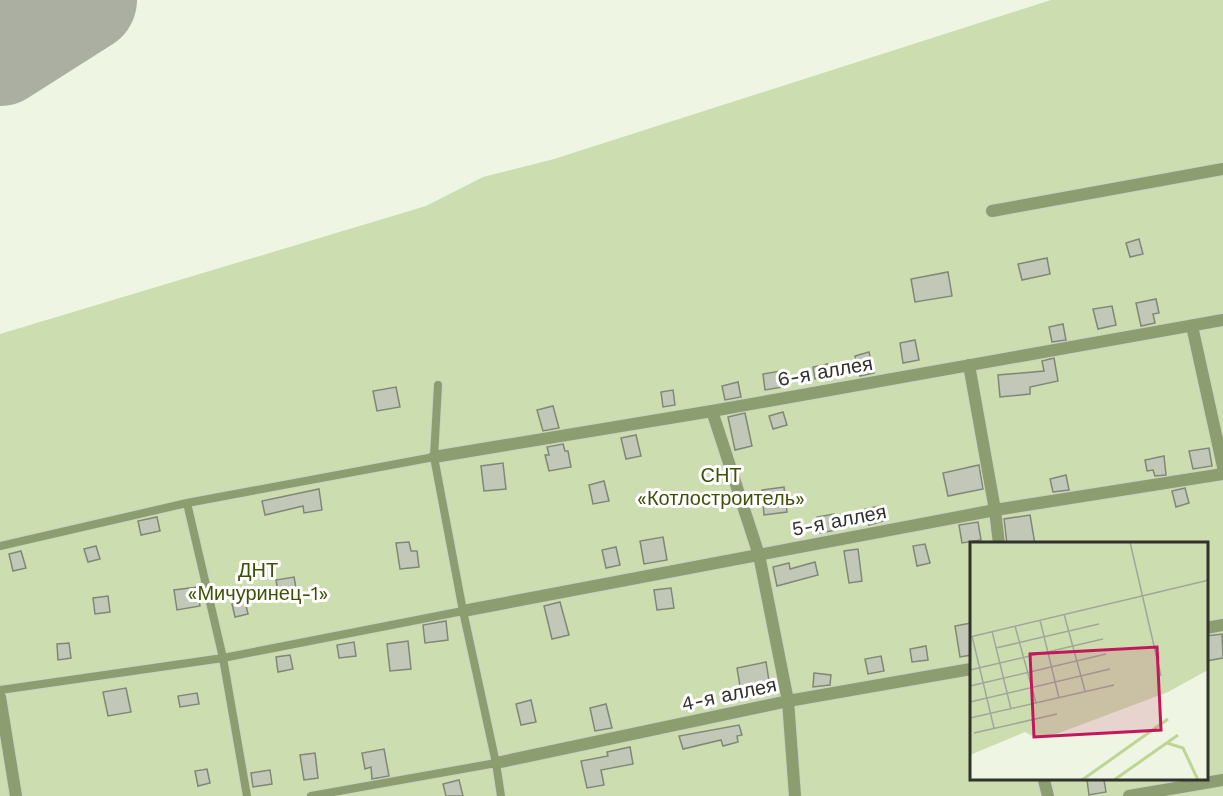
<svg xmlns="http://www.w3.org/2000/svg" width="1223" height="796" font-family="'Work Sans',sans-serif">
<style>
.green{fill:#ccddb0;fill-rule:evenodd}
.lines{fill:none;stroke-linecap:round;stroke-linejoin:round}
.runway{stroke:#aaafa2;stroke-width:104}
.building{fill:#c2c8b8;stroke:#818777;stroke-width:1.5}
.lane-casing{stroke:#ccd2c2;stroke-width:10}
.street-casing{stroke:#ccd2c2;stroke-width:14}
.lane{stroke:#8c9d6f;stroke-width:8}
.street{stroke:#8c9d6f;stroke-width:12}
.labels{text-anchor:middle;stroke-width:6;stroke-linejoin:round;paint-order:stroke}
.street-label{font-size:20px;fill:#30322c;stroke:#fff}
.park-label{font-size:20px;fill:#3d5107;stroke:#fff}
.inset-river{fill:none;stroke:#bed695;stroke-width:3}
.inset-road{fill:none;stroke:#a2a79a;stroke-width:1.5}
.view{fill:#c2185b;fill-opacity:0.15;stroke:#c2185b;stroke-width:3}
.inset-edge{fill:none;stroke:#30322c;stroke-width:3}
</style>
<rect width="100%" height="100%" fill="#eef5e3"/>
<path class="green" d="M1051,0H1223V796H0V334L426,206L483,177L554,159ZM971,544H1206V780H971Z"/>
<g class="lines">
<path class="runway" d="M0,54L85,0"/>
</g>
<path class="building" d="M1139,239L1143,254L1130,257L1126,243Z
M1047,258L1050,274L1022,280L1018,264Z
M948,272L952,296L915,302L911,279Z
M1156,299L1159,313L1153,314L1155,323L1141,326L1136,303Z
M1112,306L1116,325L1098,329L1093,309Z
M1063,324L1066,340L1052,342L1049,327Z
M915,340L919,360L903,363L900,343Z
M869,352L874,373L860,376L855,356Z
M1054,358L1058,381L1030,387V394L1000,397L998,375L1044,371L1042,361Z
M828,364L830,377L815,379L813,367Z
M780,371L783,387L765,390L763,374Z
M738,382L741,397L725,400L722,386Z
M396,387L400,407L377,411L373,391Z
M673,390L675,405L663,407L661,392Z
M553,406L559,428L543,431L537,410Z
M783,412L787,425L773,429L769,416Z
M745,413L752,446L735,450L728,417Z
M636,435L641,456L626,459L621,438Z
M563,444L565,451H568L571,467L549,471L545,455H549L547,447Z
M1209,448L1212,466L1193,469L1189,451Z
M1164,456L1166,475L1155,476L1153,470L1147,471L1145,460Z
M503,463L506,489L484,491L481,466Z
M979,465L983,489L948,496L943,473Z
M1066,475L1069,490L1053,492L1050,479Z
M604,481L609,501L593,504L589,485Z
M784,487L787,512L764,515L762,490Z
M1185,488L1189,503L1176,507L1172,491Z
M319,489L322,510L304,513L303,506L265,515L262,501Z
M880,506L883,521L869,525L865,509Z
M834,514L837,530L820,533L817,517Z
M1030,515L1035,544H1007L1004,519Z
M157,517L160,531L141,535L138,521Z
M978,522L981,540L962,543L959,525Z
M663,537L667,560L644,564L640,541Z
M409,542L411,551H417L419,567L400,569L396,543Z
M925,544L930,563L917,566L913,546Z
M96,546L100,559L88,562L84,549Z
M616,547L620,565L606,568L602,550Z
M858,549L862,581L849,583L844,551Z
M21,551L26,568L13,571L9,554Z
M815,562L818,575L777,586L773,567L789,563L790,569Z
M294,577L296,588L278,591L276,580Z
M197,587L200,606L177,610L174,590Z
M671,588L674,608L657,610L654,590Z
M108,596L110,612L95,614L93,598Z
M245,601L248,614L235,617L232,604Z
M560,602L569,635L552,639L544,606Z
M446,621L448,640L425,643L423,625Z
M971,623V655L960,657L955,626Z
M1222,634L1223,658L1206,661V636Z
M408,641L411,669L390,671L387,644Z
M354,642L356,656L339,658L337,645Z
M69,643L71,658L58,660L57,644Z
M926,646L928,660L912,662L910,649Z
M290,655L293,669L278,672L276,657Z
M881,656L884,671L868,674L865,659Z
M766,662L770,687L741,692L737,668Z
M814,673L831,675L830,685L813,687Z
M126,688L131,712L108,716L103,692Z
M197,693L199,704L180,707L178,696Z
M531,700L536,722L521,725L516,704Z
M606,704L612,728L595,731L590,708Z
M739,725L742,735L737,736L738,742L723,746L721,740L683,749L679,736Z
M630,747L633,764L601,770L604,785L587,788L581,761L608,756L607,752Z
M384,749L389,776L372,779L371,767L365,769L362,753Z
M315,753L318,778L304,780L300,755Z
M207,769L210,783L198,786L195,771Z
M270,770L272,784L253,787L251,773Z
M459,780L463,796H446L443,784Z
M1087,780H1104L1106,792L1089,795Z"/>
<g class="lines">
<g class="lane-casing">
<path id="lane" d="M438,385L434,457L463,611L496,763L501,796
M187,503L223,658L247,796
M0,546L187,503L434,457
M0,690L223,658L463,611
M311,796L496,763"/>
</g>
<g class="street-casing">
<path id="street" d="M992,211L1223,169
M1192,326L1223,467
M969,365L995,510L999,544
M712,411L759,555L788,701L795,796
M434,457L712,411L1223,320
M463,611L995,510L1223,474
M1206,628L1223,625
M0,697L16,796
M496,763L788,701L971,669
M1044,780L1048,796
M1129,796L1223,780"/>
</g>
<use href="#lane" class="lane"/>
<use href="#street" class="street"/>
</g>
<g class="labels">
<g class="street-label">
<text transform="translate(825 371) rotate(-10)" y="7">6-я аллея</text>
<text transform="translate(839 520) rotate(-11)" y="7">5-я аллея</text>
<text transform="translate(729 694) rotate(-12)" y="7">4-я аллея</text>
</g>
<g class="park-label">
<text x="721" y="482">СНТ<tspan x="721" dy="23">«Котлостроитель»</tspan></text>
<text x="258" y="577">ДНТ<tspan x="258" dy="23">«Мичуринец-1»</tspan></text>
</g>
</g>
<g transform="translate(970 542)">
<rect width="238" height="238" fill="#eef5e3"/>
<path d="M0,0H238V128L198,150L81,194L66,196L55,190L0,213Z" fill="#ccddb0"/>
<path class="inset-river" d="M197,201L213,206L228,238M112,238L198,177M144,238L208,193"/>
<path class="inset-road" d="M160,0L191,134M94,72L115,149M70,78L89,156M45,84L66,161M22,89L41,167M2,94L24,186M0,95L239,38M26,106L129,82M0,128L133,97M0,144L136,112M0,160L140,127M0,176L144,143M4,191L87,172"/>
<path class="view" d="M187,105L191,188L64,195L60,112Z"/>
<rect width="238" height="238" class="inset-edge"/>
</g>
</svg>
